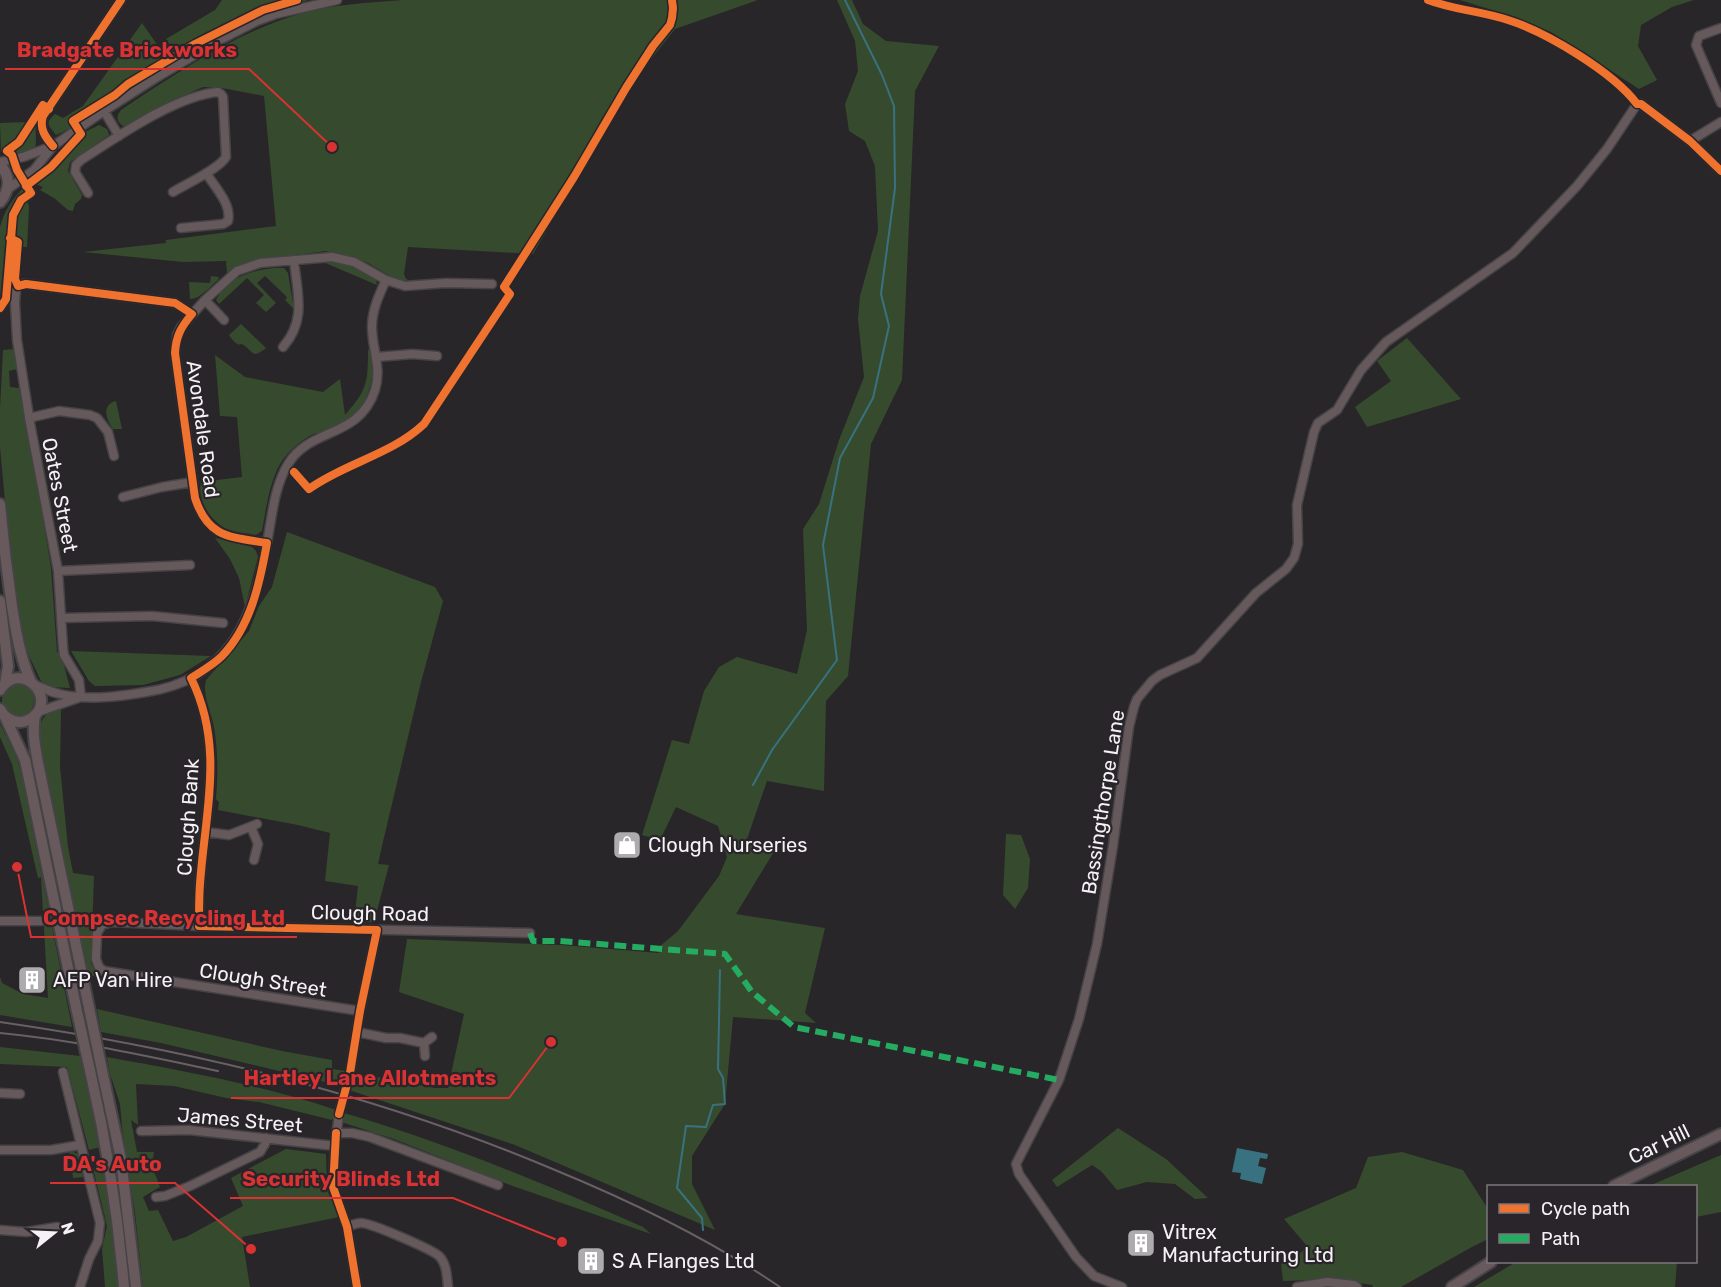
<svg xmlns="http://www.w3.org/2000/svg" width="1721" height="1287" font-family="Rubik,sans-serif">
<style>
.green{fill:#364b2d}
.water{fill:#387280}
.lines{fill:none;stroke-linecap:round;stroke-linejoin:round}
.stream{stroke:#387280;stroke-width:2}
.minor-casing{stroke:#454345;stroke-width:11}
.major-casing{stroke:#454345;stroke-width:14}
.minor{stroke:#66595b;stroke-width:8}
.major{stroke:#67595c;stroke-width:10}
.rail{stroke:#676163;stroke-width:2}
.minor-bridge-casing{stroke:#454345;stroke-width:11;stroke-linecap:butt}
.major-bridge-casing{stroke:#454345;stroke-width:14;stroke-linecap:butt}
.minor-bridge{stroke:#66595b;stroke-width:8}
.major-bridge{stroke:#67595c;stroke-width:10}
.quiet{stroke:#26ab63;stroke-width:6;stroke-dasharray:12 6;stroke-linecap:butt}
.cycleway-casing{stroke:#29252a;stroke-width:11}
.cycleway{stroke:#ef722f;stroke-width:8}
.labels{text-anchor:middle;stroke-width:4.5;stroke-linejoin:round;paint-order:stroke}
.street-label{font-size:20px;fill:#f5f2f5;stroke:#29252a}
.poi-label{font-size:20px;fill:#f5f2f5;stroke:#29252a;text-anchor:start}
.leader{fill:none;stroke:#d83232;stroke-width:2}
.callout-dot{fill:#d83232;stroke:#29252a;stroke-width:2}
.callout-label{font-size:21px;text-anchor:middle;font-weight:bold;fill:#d83232;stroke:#29252a;stroke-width:4.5;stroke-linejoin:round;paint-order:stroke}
</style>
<rect width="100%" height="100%" fill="#282629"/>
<path class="green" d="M222,0H308L260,16L233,28L182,57H175L166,39L215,10Z
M403,0H758L675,29L632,83L533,254L408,247L404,274L406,279L410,281L395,279L368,263L352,257L325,251L254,261L240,265L227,273L226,261L183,262L83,252L166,243V240L276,226L264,96L222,88L203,87L165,104L125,127C117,123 115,117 121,110C177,73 233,34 299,14C332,4 369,3 403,0Z
M837,0H852L863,24L886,41L939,46L915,91L902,380L871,444L848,676L826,701L824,791L767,781L747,839L778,845L736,914L825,928L805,1013L816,1023L733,1017L725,1104L692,1156V1184L715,1230L515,1145L349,1090L353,1076L356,1073L435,1088H448L464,1014L399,992L407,939L561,945L659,953V947L678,931L719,876L727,857L718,826L676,807L660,840L642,835L672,740L689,744L704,691L719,667L737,657L797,674L807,630L803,529L819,504L839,440L864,377L858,319L860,296L878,231L875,166L865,141L849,131L845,104L858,71L855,41Z
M1460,0H1694L1672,7L1641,25L1638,46L1657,80L1639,89L1551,32L1508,15Z
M142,23L168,60C168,72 153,74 143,76C132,77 124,91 115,98C103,108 70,130 56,135C49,125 44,124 55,114L63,118L83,106Z
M37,111L40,114C32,125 38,136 35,148L12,155L1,152L0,123L27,122Z
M99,125L107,129L109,135L70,162L68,171L82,195L81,199L75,204L73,211L68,210L54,198L40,190L43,187L28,181L82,131H87Z
M24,187L29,207L27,247L5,246L0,298V227C4,211 13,198 24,187Z
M329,261L353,266L376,279L377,285L323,262Z
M276,268H284L288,273L294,309L285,300L287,298L286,296L265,276L257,283L276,303L266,312L256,303L264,295L247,278L219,304L216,300C228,277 252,270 276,268Z
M211,276L219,277L218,280C210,286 201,299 190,299L189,282L210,283Z
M241,324L266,348C253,358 255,354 245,346C238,341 243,347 236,343C233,341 231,338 229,335Z
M1407,338L1461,399L1367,427L1355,407L1391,381L1377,361Z
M14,349L17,369L9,371L10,387L19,388L28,426L51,568L57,652L61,654L70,688L50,687L42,683L22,641L5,501L0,447V409L3,350Z
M368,350H372C377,382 365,417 332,429C326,432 320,432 314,434C302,439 287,452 280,464C269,484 266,509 262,531L256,535C246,533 232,532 223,527C209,518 197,499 201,482L242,477L237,417L220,416L215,355L245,377L323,392L340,379L345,415C367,390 368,383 368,350Z
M116,401L122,429H113C106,419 101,405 116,401Z
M287,532L435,587L443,601L421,682L382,846L378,864L389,865L374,922L354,923L358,886L325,881L330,833L298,825L218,810L219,802L216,799C218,774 218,751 214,727C211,711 202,695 206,680L249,631L259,606L272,587Z
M215,538L252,547L256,551L258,557L245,607L239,578L230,559Z
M71,651L211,656L180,675L143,685L95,686L89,681Z
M2 700a16 16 0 1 1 32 0a16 16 0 1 1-32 0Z
M54,710H61L60,767L68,847L73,873L94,876L91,963L95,971L104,976H89C76,911 58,848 47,782C44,765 38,744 40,727C41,719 46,714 54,710Z
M0,724L17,758L22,777L72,1027L0,1015V977L2,983L23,994L48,998L41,877L38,878L12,764L0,737Z
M1006,834L1021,835L1030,859L1028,888L1015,909L1003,895Z
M97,1009L282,1051L332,1060V1069L346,1071L342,1086L161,1043L101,1032Z
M0,1047L80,1056L100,1147L89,1150L67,1067L0,1064Z
M107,1057C184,1071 262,1085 336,1110L332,1120L259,1102L226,1098L174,1086L136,1084L138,1125L131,1120L137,1152H154L152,1166L160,1187L143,1197L149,1211L158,1210L173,1241L186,1237L243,1206L231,1178L286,1149L326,1154L327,1190L339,1217L242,1237L250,1287H143L135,1213L122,1127L120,1104L110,1074Z
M344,1113C447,1143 545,1184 643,1227L651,1234L510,1185L394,1139L341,1122Z
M1118,1128L1166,1159L1208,1198L1195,1199L1175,1184L1147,1182L1117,1190L1101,1171L1092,1165L1057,1187L1052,1180Z
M69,1152H73L78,1154L83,1177L73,1178Z
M1402,1152L1463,1170L1488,1209V1239L1470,1248L1401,1287H1373L1372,1285L1333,1279L1283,1281L1281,1264L1296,1258L1307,1246L1284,1219L1356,1188L1368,1157Z
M1721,1155V1212L1696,1217V1186H1649Z
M103,1165L115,1236L118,1287H105L102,1249L107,1226L93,1168Z
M1516,1262H1677L1675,1287H1474Z"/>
<path class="water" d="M1237,1148L1268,1154L1267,1159L1260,1158L1258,1166L1266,1168L1262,1184L1240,1179L1241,1173L1232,1172Z"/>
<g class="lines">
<path class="stream" d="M753,785L772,750L837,660L823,545L840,458L873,398L889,326L881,294L895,188L894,106L882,75L845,0
M703,1230L702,1218L677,1188L686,1126L706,1127L713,1105L725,1104L723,1078L718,1069L720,970"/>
<g class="minor-casing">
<path id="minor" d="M1721,28L1699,36L1696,45L1721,103
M104,111L119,136
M1690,141L1721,122
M53,146C45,137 39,128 43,116L121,0
M0,162L23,157L53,146L104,111L159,76L220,40L257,21L276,14L337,0
M8,189L34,170L53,146
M88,193L75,172L76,165L81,160C117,137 175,96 218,92L221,94L223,97L226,157C219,169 186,184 173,192
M181,228L223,224L228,221C232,204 214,186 206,173
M205,300L224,320
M0,308L6,299L13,215L21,200L31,193
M283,347C307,320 297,293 294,260
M377,357L412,354L437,356
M29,418L59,411L90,415L97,418L108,432L114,456
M123,497L162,487L193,482
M267,543C230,537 208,538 195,498L175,353L177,335L181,327L205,300L237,271L260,263L332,257L354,262L386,280L405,286L446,283L492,284
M58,571L190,565
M61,618L152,616L223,623
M191,678C225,747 205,812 200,884C199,897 199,912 199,926
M35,685C41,687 48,691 56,693C84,701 117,697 146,692C230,680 254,617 267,543C272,517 274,487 288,464C310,427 359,439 375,390C382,368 372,349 372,327C372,310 379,295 386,280
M81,697L79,680L64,655L63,647L58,571L30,423L17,340L15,303L16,287L20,284H26L175,303L192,314
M38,712L78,698
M251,827L258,844L254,860
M206,832L229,835L257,824
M0,921H41
M360,1011L104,971L99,967L96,959L97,933L102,925L112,922L199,926L530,933
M357,1032L386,1038H400L424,1043
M425,1056L424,1043L432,1037
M63,1072L100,1223L98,1241L89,1259L80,1287
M346,1087L350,1073L360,1011L377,930
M0,1093L20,1094
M339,1114L335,1146L333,1187L347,1227L357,1287
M141,1131L189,1130L335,1146
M336,1133H352L370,1137L498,1185
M0,1150H51L80,1145
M156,1197L165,1196L190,1186L260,1152L265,1144L266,1138
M347,1227C352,1225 356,1223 361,1223C371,1223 431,1249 439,1256C447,1264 447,1277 448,1287
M0,1230L26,1232L57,1227
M1122,1287L1094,1276L1076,1257L1019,1174L1016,1164L1059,1080L1079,1019L1097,944L1113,846L1129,727L1134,707L1137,699L1152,681L1160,675L1197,658L1256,593L1286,569L1294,558L1298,544L1297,505L1314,432L1318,423L1337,410L1361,370L1386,342L1513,253L1577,186L1607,149L1637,104H1641L1690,141L1721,171
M1297,1287L1327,1282L1354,1285L1357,1287"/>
</g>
<g class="major-casing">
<path id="major" d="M0,165C11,176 10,190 0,202
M0,504C3,538 7,572 12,606C16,632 20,657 31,682
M0,601L8,666L5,684
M0,690C20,659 58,697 33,717C29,720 24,722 19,722C10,721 4,717 0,709
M35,715C32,731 35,747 38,763L89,1008
M5,717L25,760L76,1007
M91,1075C107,1145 118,1216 124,1287
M103,1075L121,1159L136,1287
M1614,1186L1721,1134
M1452,1287L1491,1262"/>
</g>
<use href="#minor" class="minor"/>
<use href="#major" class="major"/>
<path class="rail" d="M0,1022C193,1050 375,1094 555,1170C633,1202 711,1240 780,1287
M0,1033C74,1040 146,1056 218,1071"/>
<g class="minor-bridge-casing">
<path id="minor-bridge" d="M339,1114L346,1087"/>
</g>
<g class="major-bridge-casing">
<path id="major-bridge" d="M76,1007L91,1075
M89,1008L103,1075"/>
</g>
<use href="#minor-bridge" class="minor-bridge"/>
<use href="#major-bridge" class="major-bridge"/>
<path class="quiet" d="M530,933L533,941H560L725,954L752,992L794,1027L1059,1080"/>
<g class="cycleway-casing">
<path id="cycleway" d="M1428,0C1454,10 1482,11 1508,20C1546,32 1613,72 1637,104H1641L1690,141L1721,171
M53,146C45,137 39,128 43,116L121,0
M26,186L51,167L81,134L73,121L115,95L128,84L195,44L263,10L297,0
M10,238L18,242L15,279L18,286L26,284L175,303L192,314C181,327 176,336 175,353L195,498C208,538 230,537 267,543C260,582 251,626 222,656C213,665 202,671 191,678C225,747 205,812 200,884C199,897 199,912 199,926L377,930L360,1011L350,1073L339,1114
M0,308L6,299L13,215L21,200L31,193L17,170L12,155L7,151L19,142L43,105L49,109
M294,472L309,489C345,463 391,455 424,424L510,294L504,287L574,177L626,88L653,46L670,25L672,18L673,8L672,0
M336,1133L333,1187L347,1227L357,1287"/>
</g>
<use href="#cycleway" class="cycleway"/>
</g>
<defs>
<g id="shop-square" transform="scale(1.5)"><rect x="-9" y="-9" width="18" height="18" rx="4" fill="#adabae" stroke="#29252a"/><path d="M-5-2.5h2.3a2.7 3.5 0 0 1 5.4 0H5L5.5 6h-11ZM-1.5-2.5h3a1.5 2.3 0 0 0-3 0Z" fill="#fff"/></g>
<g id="building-square" transform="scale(1.5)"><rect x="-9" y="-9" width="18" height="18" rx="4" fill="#adabae" stroke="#29252a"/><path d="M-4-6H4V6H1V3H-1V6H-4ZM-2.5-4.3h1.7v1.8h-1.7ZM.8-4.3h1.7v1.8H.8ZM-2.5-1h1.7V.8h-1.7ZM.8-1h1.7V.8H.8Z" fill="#fff"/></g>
</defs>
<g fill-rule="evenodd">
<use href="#shop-square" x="627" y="845"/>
<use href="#building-square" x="32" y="980"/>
<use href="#building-square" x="1141" y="1243"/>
<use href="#building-square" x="591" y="1261"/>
</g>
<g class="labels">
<g class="street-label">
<text transform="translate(203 429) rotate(82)" y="7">Avondale Road</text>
<text transform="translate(60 495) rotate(79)" y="7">Oates Street</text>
<text transform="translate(1103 802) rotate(-81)" y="7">Bassingthorpe Lane</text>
<text transform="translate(188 817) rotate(-86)" y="7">Clough Bank</text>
<text transform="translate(370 913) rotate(1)" y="7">Clough Road</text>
<text transform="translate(263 980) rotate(9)" y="7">Clough Street</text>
<text transform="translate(240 1120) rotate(5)" y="7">James Street</text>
<text transform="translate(1659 1144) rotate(-26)" y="7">Car Hill</text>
</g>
<g class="poi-label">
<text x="648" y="852">Clough Nurseries</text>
<text x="53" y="987">AFP Van Hire</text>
<text x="1162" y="1239">Vitrex<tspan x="1162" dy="23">Manufacturing Ltd</tspan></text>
<text x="612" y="1268">S A Flanges Ltd</text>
</g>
</g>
<path class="leader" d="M332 147L249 69H5M17 867L31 937H297M551 1042L509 1098H231M251 1249L175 1183H50M562 1242L453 1198H230"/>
<g class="callout-dot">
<circle cx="332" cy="147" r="6"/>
<circle cx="17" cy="867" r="6"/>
<circle cx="551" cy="1042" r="6"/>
<circle cx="251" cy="1249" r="6"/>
<circle cx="562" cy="1242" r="6"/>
</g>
<g class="callout-label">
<text x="127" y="57">Bradgate Brickworks</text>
<text x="164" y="925">Compsec Recycling Ltd</text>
<text x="370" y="1085">Hartley Lane Allotments</text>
<text x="112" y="1171">DA's Auto</text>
<text x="341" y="1186">Security Blinds Ltd</text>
</g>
<rect x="1487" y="1185" width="210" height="78" fill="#29252a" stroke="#7b777b" stroke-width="1.5"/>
<rect x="1499" y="1204" width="30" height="9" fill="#ef722f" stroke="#7b777b" stroke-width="1.5"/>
<text x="1541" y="1215" font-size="18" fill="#f5f2f5">Cycle path</text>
<rect x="1499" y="1234" width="30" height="9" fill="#26ab63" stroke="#7b777b" stroke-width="1.5"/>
<text x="1541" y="1245" font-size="18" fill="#f5f2f5">Path</text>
<g transform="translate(54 1233) rotate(72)" stroke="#29252a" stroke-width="4.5" paint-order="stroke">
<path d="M0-4.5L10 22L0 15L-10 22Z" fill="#f5f2f5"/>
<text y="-9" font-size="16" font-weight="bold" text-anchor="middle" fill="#f5f2f5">N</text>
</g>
</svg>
